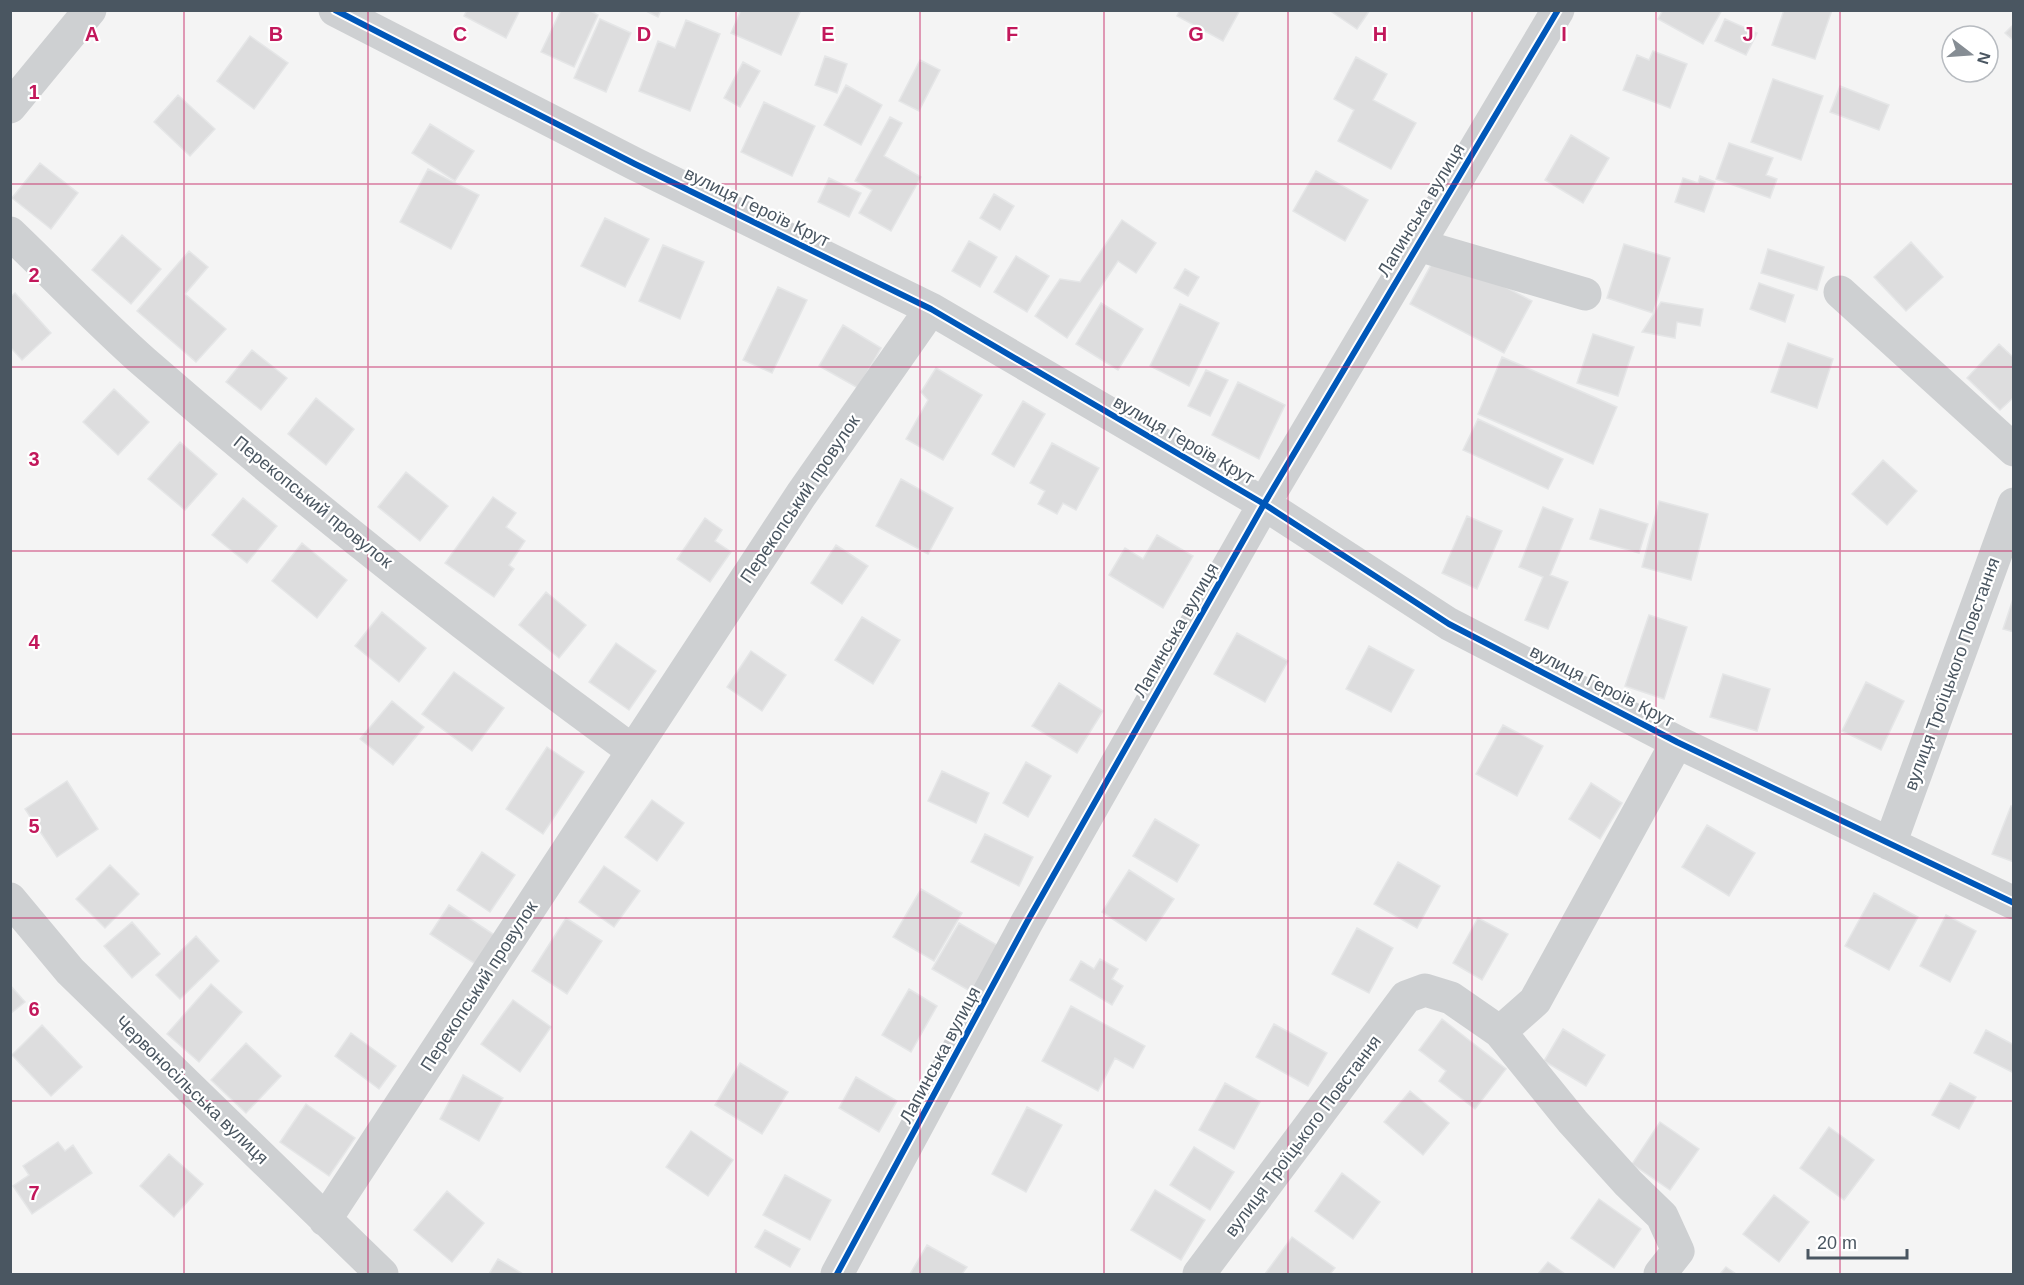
<svg xmlns="http://www.w3.org/2000/svg" width="2024" height="1285" font-family="Arial,sans-serif">
<style>
.building{fill:#ddddde;stroke:#e5e6e7;stroke-width:1.5}
.lines{fill:none;stroke-linecap:round;stroke-linejoin:round}
.minor{stroke:#ced0d2;stroke-width:33}
.cycleway-casing{stroke:#fff;stroke-width:10}
.cycleway{stroke:#0057b8;stroke-width:6}
.grid{fill:none;stroke:#c2185b;stroke-width:1.5;stroke-opacity:0.55}
.labels{text-anchor:middle;stroke-width:4.5;stroke-linejoin:round;paint-order:stroke}
.street-label{font-size:18px;fill:#4a5661;stroke:#fff}
.grid-label{font-size:20px;text-anchor:middle;font-weight:bold;fill:#c2185b;stroke:#fff;stroke-width:4.5;stroke-linejoin:round;paint-order:stroke}
</style>
<rect width="100%" height="100%" fill="#f4f4f4"/>
<path class="building" d="M467,10H520L506,38L464,16Z
M561,10H589L598,15L574,67L541,52Z
M644,10H661L658,17Z
M741,10H801L781,55L731,33Z
M1180,10H1240L1223,41L1177,16Z
M1329,10H1370L1357,29Z
M1663,10H1722L1703,44L1658,19Z
M1784,10H1832L1815,59L1772,45Z
M600,19L631,33L606,92L574,78Z
M1725,19L1757,33L1746,55L1715,41Z
M686,20L720,34L690,111L639,91L658,41L675,48Z
M2014,24V41L2005,33Z
M250,36L288,63L254,109L217,81Z
M1653,51L1687,64L1670,108L1623,90L1637,55L1649,60Z
M825,56L847,64L837,93L815,85Z
M1356,57L1387,74L1373,100L1416,123L1391,169L1338,141L1354,110L1334,99Z
M920,60L940,70L919,111L899,101Z
M743,62L760,71L740,107L724,98Z
M1773,79L1823,96L1801,160L1751,142Z
M846,85L882,105L861,145L824,125Z
M1840,86L1889,105L1879,130L1830,112Z
M178,95L215,129L190,156L154,122Z
M764,102L815,126L792,176L741,152Z
M890,117L902,123L884,156L921,177L891,231L859,213L872,190L855,181Z
M430,124L474,151L455,181L412,153Z
M1571,135L1609,158L1583,203L1545,180Z
M1729,143L1773,158L1766,175L1777,179L1770,198L1716,179Z
M40,163L78,193L51,229L12,198Z
M428,169L479,195L451,249L400,222Z
M1316,171L1368,200L1345,241L1293,211Z
M1700,176L1715,182L1704,212L1675,202L1683,178L1698,183Z
M829,178L861,193L849,217L818,202Z
M994,194L1014,206L1000,230L980,218Z
M605,218L649,239L625,287L581,266Z
M1122,220L1156,243L1136,273L1118,261L1067,338L1035,316L1060,279L1080,282Z
M122,235L161,269L131,304L92,270Z
M969,241L997,257L980,287L952,271Z
M1911,242L1943,277L1906,311L1874,277Z
M1624,244L1670,258L1653,313L1607,298Z
M663,245L704,262L680,319L639,301Z
M1768,249L1824,267L1817,290L1761,273Z
M189,251L208,267L185,294L226,329L196,362L137,311Z
M1438,252L1532,301L1504,353L1410,304Z
M1016,256L1049,276L1027,312L994,292Z
M1185,269L1199,277L1188,296L1174,288Z
M1759,283L1794,295L1785,322L1750,309Z
M778,287L807,300L772,373L743,360Z
M15,293L51,333L22,360L10,347V297Z
M1661,302L1703,309L1700,326L1677,322L1675,338L1642,332Z
M1101,303L1143,329L1118,370L1076,344Z
M1180,304L1219,323L1189,386L1150,366Z
M843,325L881,348L858,388L819,366Z
M1593,334L1634,347L1618,396L1577,383Z
M1788,343L1833,359L1817,408L1771,392Z
M1999,344L2014,358V397L2000,410L1967,378Z
M252,350L287,378L261,410L226,382Z
M1502,357L1617,407L1593,464L1478,414Z
M936,368L982,395L943,460L906,439L928,400L921,392Z
M1206,370L1228,380L1210,416L1188,406Z
M1238,382L1285,405L1259,459L1212,435Z
M114,389L149,422L118,455L83,422Z
M316,398L354,429L326,465L288,434Z
M1023,401L1045,414L1014,467L992,454Z
M1478,419L1563,459L1548,489L1463,450Z
M180,442L217,474L185,510L148,479Z
M1052,443L1099,468L1076,510L1063,503L1057,514L1038,504L1045,491L1030,483Z
M1883,460L1917,491L1887,525L1852,494Z
M406,472L448,506L420,541L378,507Z
M901,479L953,508L928,554L876,526Z
M493,497L516,513L506,527L525,541L509,565L514,569L494,597L445,563Z
M243,498L277,526L247,563L212,535Z
M1659,501L1708,514L1691,580L1642,567Z
M1543,507L1573,519L1550,575L1568,582L1548,629L1525,620L1543,577L1519,567Z
M1600,509L1648,524L1639,553L1590,539Z
M1467,516L1502,531L1477,589L1442,573Z
M705,518L722,530L715,541L731,552L710,582L677,559Z
M1157,535L1193,556L1163,608L1109,575L1125,548L1143,559Z
M302,543L347,580L317,618L272,581Z
M836,545L868,566L842,604L811,583Z
M546,592L586,625L559,658L519,625Z
M2014,596V632L2003,629Z
M382,612L426,648L399,682L355,646Z
M1649,615L1687,627L1664,699L1625,686Z
M862,617L900,640L873,684L835,660Z
M1237,633L1288,661L1265,702L1214,674Z
M616,643L656,671L629,710L589,682Z
M1369,646L1414,670L1391,712L1346,689Z
M751,651L786,675L762,711L727,687Z
M454,672L504,708L472,751L422,714Z
M1723,674L1770,689L1757,731L1710,717Z
M1866,682L1904,701L1881,750L1842,731Z
M1059,683L1103,711L1077,753L1032,726Z
M392,701L424,727L393,765L360,739Z
M1503,725L1543,746L1517,796L1476,774Z
M547,747L584,772L543,834L506,809Z
M1026,762L1051,776L1028,817L1003,803Z
M942,771L989,793L976,823L928,801Z
M67,781L98,829L57,857L25,809Z
M1591,783L1622,803L1600,839L1569,819Z
M652,800L684,823L657,861L625,837Z
M2011,806L2014,807V862L1992,854Z
M1155,819L1199,845L1177,882L1133,856Z
M1707,825L1755,853L1729,896L1682,867Z
M985,834L1033,857L1019,886L971,862Z
M482,852L515,875L490,912L457,890Z
M1398,862L1440,886L1417,928L1374,904Z
M110,865L139,894L105,928L76,899Z
M604,866L640,891L614,927L579,902Z
M1129,870L1174,899L1146,941L1102,912Z
M921,889L962,913L934,961L893,937Z
M1874,893L1918,917L1889,970L1845,946Z
M449,905L499,938L480,967L430,934Z
M1946,915L1976,931L1950,982L1920,966Z
M566,918L602,941L567,994L532,971Z
M1478,918L1508,934L1482,980L1453,963Z
M132,922L160,954L132,978L104,946Z
M959,923L1002,948L975,994L932,969Z
M1357,928L1393,948L1369,993L1332,974Z
M196,936L219,961L180,999L156,975Z
M1100,959L1118,969L1112,979L1123,986L1112,1005L1070,980L1081,961L1094,969Z
M211,984L242,1012L199,1062L167,1034Z
M10,985L25,1002L10,1014Z
M909,989L937,1006L911,1052L882,1035Z
M513,1000L551,1027L520,1072L481,1044Z
M1071,1006L1145,1046L1133,1068L1115,1058L1098,1091L1042,1061Z
M1442,1019L1506,1069L1475,1109L1439,1081L1446,1071L1419,1050Z
M1274,1024L1327,1053L1308,1086L1256,1057Z
M42,1025L82,1067L51,1096L12,1055Z
M1563,1029L1605,1055L1586,1086L1544,1061Z
M1986,1030L2014,1045V1073L1974,1053Z
M351,1033L396,1066L379,1089L335,1056Z
M246,1043L281,1076L246,1113L211,1080Z
M740,1063L788,1092L762,1134L715,1105Z
M463,1075L503,1098L479,1141L440,1119Z
M856,1077L897,1101L879,1132L839,1108Z
M1225,1083L1260,1102L1234,1149L1199,1130Z
M1950,1083L1976,1097L1959,1129L1932,1115Z
M1410,1091L1449,1123L1423,1155L1384,1122Z
M306,1104L355,1138L329,1176L280,1142Z
M1027,1107L1062,1125L1026,1192L992,1174Z
M1660,1122L1699,1149L1670,1190L1632,1164Z
M1829,1127L1874,1160L1844,1200L1800,1168Z
M691,1131L733,1160L708,1196L666,1167Z
M58,1142L65,1151L73,1145L92,1173L32,1214L13,1186L29,1175L23,1166Z
M1194,1147L1234,1172L1210,1210L1170,1185Z
M169,1154L203,1184L174,1217L140,1186Z
M1342,1173L1380,1202L1353,1239L1315,1211Z
M785,1175L831,1200L810,1240L763,1215Z
M1155,1190L1205,1220L1181,1260L1131,1230Z
M447,1191L484,1223L452,1262L414,1230Z
M1774,1195L1809,1222L1779,1262L1743,1234Z
M1599,1199L1641,1229L1614,1268L1571,1238Z
M765,1230L800,1249L790,1267L755,1247Z
M1292,1237L1335,1268L1330,1274H1265Z
M927,1245L967,1267L962,1274H910Z
M498,1259L523,1274H489Z
M1548,1262L1565,1274H1538Z
M1726,1267L1736,1274H1720Z"/>
<g class="lines">
<path class="minor" d="M335,10L635,164L931,309L1264,504L1449,624L1677,742L2014,903
M10,107L90,10
M10,233C55,276 98,321 144,362C301,499 465,628 633,751
M1418,245L1585,294
M1840,292L2014,450
M1890,844L2014,504
M10,899L70,971L382,1274
M1500,1032L1535,1001L1677,742
M325,1220L801,495L931,309
M837,1274L1027,922L1264,504L1558,10
M1199,1274L1406,997L1425,990L1451,998L1500,1032L1573,1122L1628,1183L1662,1216L1678,1251L1660,1274"/>
<g class="cycleway-casing">
<path id="cycleway" d="M335,10L635,164L931,309L1264,504L1449,624L1677,742L2014,903
M837,1274L1027,922L1264,504L1558,10"/>
</g>
<use href="#cycleway" class="cycleway"/>
</g>
<path class="grid" d="M184,10V1274M368,10V1274M552,10V1274M736,10V1274M920,10V1274M1104,10V1274M1288,10V1274M1472,10V1274M1656,10V1274M1840,10V1274M10,184H2014M10,367H2014M10,551H2014M10,734H2014M10,918H2014M10,1101H2014"/>
<g class="labels">
<g class="street-label">
<text transform="translate(757 207) rotate(26)" y="6">вулиця Героїв Крут</text>
<text transform="translate(1421 210) rotate(-59)" y="6">Лапинська вулиця</text>
<text transform="translate(1184 440) rotate(30)" y="6">вулиця Героїв Крут</text>
<text transform="translate(800 499) rotate(-56)" y="6">Перекопський провулок</text>
<text transform="translate(313 502) rotate(39)" y="6">Перекопський провулок</text>
<text transform="translate(1176 630) rotate(-60)" y="6">Лапинська вулиця</text>
<text transform="translate(1952 674) rotate(-70)" y="6">вулиця Троїцького Повстання</text>
<text transform="translate(1602 686) rotate(27)" y="6">вулиця Героїв Крут</text>
<text transform="translate(479 986) rotate(-57)" y="6">Перекопський провулок</text>
<text transform="translate(940 1055) rotate(-62)" y="6">Лапинська вулиця</text>
<text transform="translate(192 1090) rotate(44)" y="6">Червоносільська вулиця</text>
<text transform="translate(1303 1136) rotate(-53)" y="6">вулиця Троїцького Повстання</text>
</g>
</g>
<g class="grid-label">
<text x="92" y="41">A</text>
<text x="276" y="41">B</text>
<text x="460" y="41">C</text>
<text x="644" y="41">D</text>
<text x="828" y="41">E</text>
<text x="1012" y="41">F</text>
<text x="1196" y="41">G</text>
<text x="1380" y="41">H</text>
<text x="1564" y="41">I</text>
<text x="1748" y="41">J</text>
<text x="34" y="99">1</text>
<text x="34" y="282">2</text>
<text x="34" y="466">3</text>
<text x="34" y="649">4</text>
<text x="34" y="833">5</text>
<text x="34" y="1016">6</text>
<text x="34" y="1200">7</text>
</g>
<rect width="2024" height="1285" fill="none" stroke="#4a5661" stroke-width="24"/>
<g transform="translate(1970 54) rotate(107)"><circle r="28" fill="#ffffff" stroke="#b7bbc0" stroke-width="1.5"/>
<path d="M0-4.5L10 22L0 15L-10 22Z" fill="#868d94"/>
<text y="-9" font-size="16" font-weight="bold" text-anchor="middle" fill="#4a5661">N</text>
</g>
<path d="M1808 1249v9h99v-9" fill="none" stroke="#4a5661" stroke-width="3"/>
<text x="1817" y="1249" font-size="18" fill="#4a5661" stroke="#ffffff" stroke-width="4.5" paint-order="stroke">20 m</text>
</svg>
